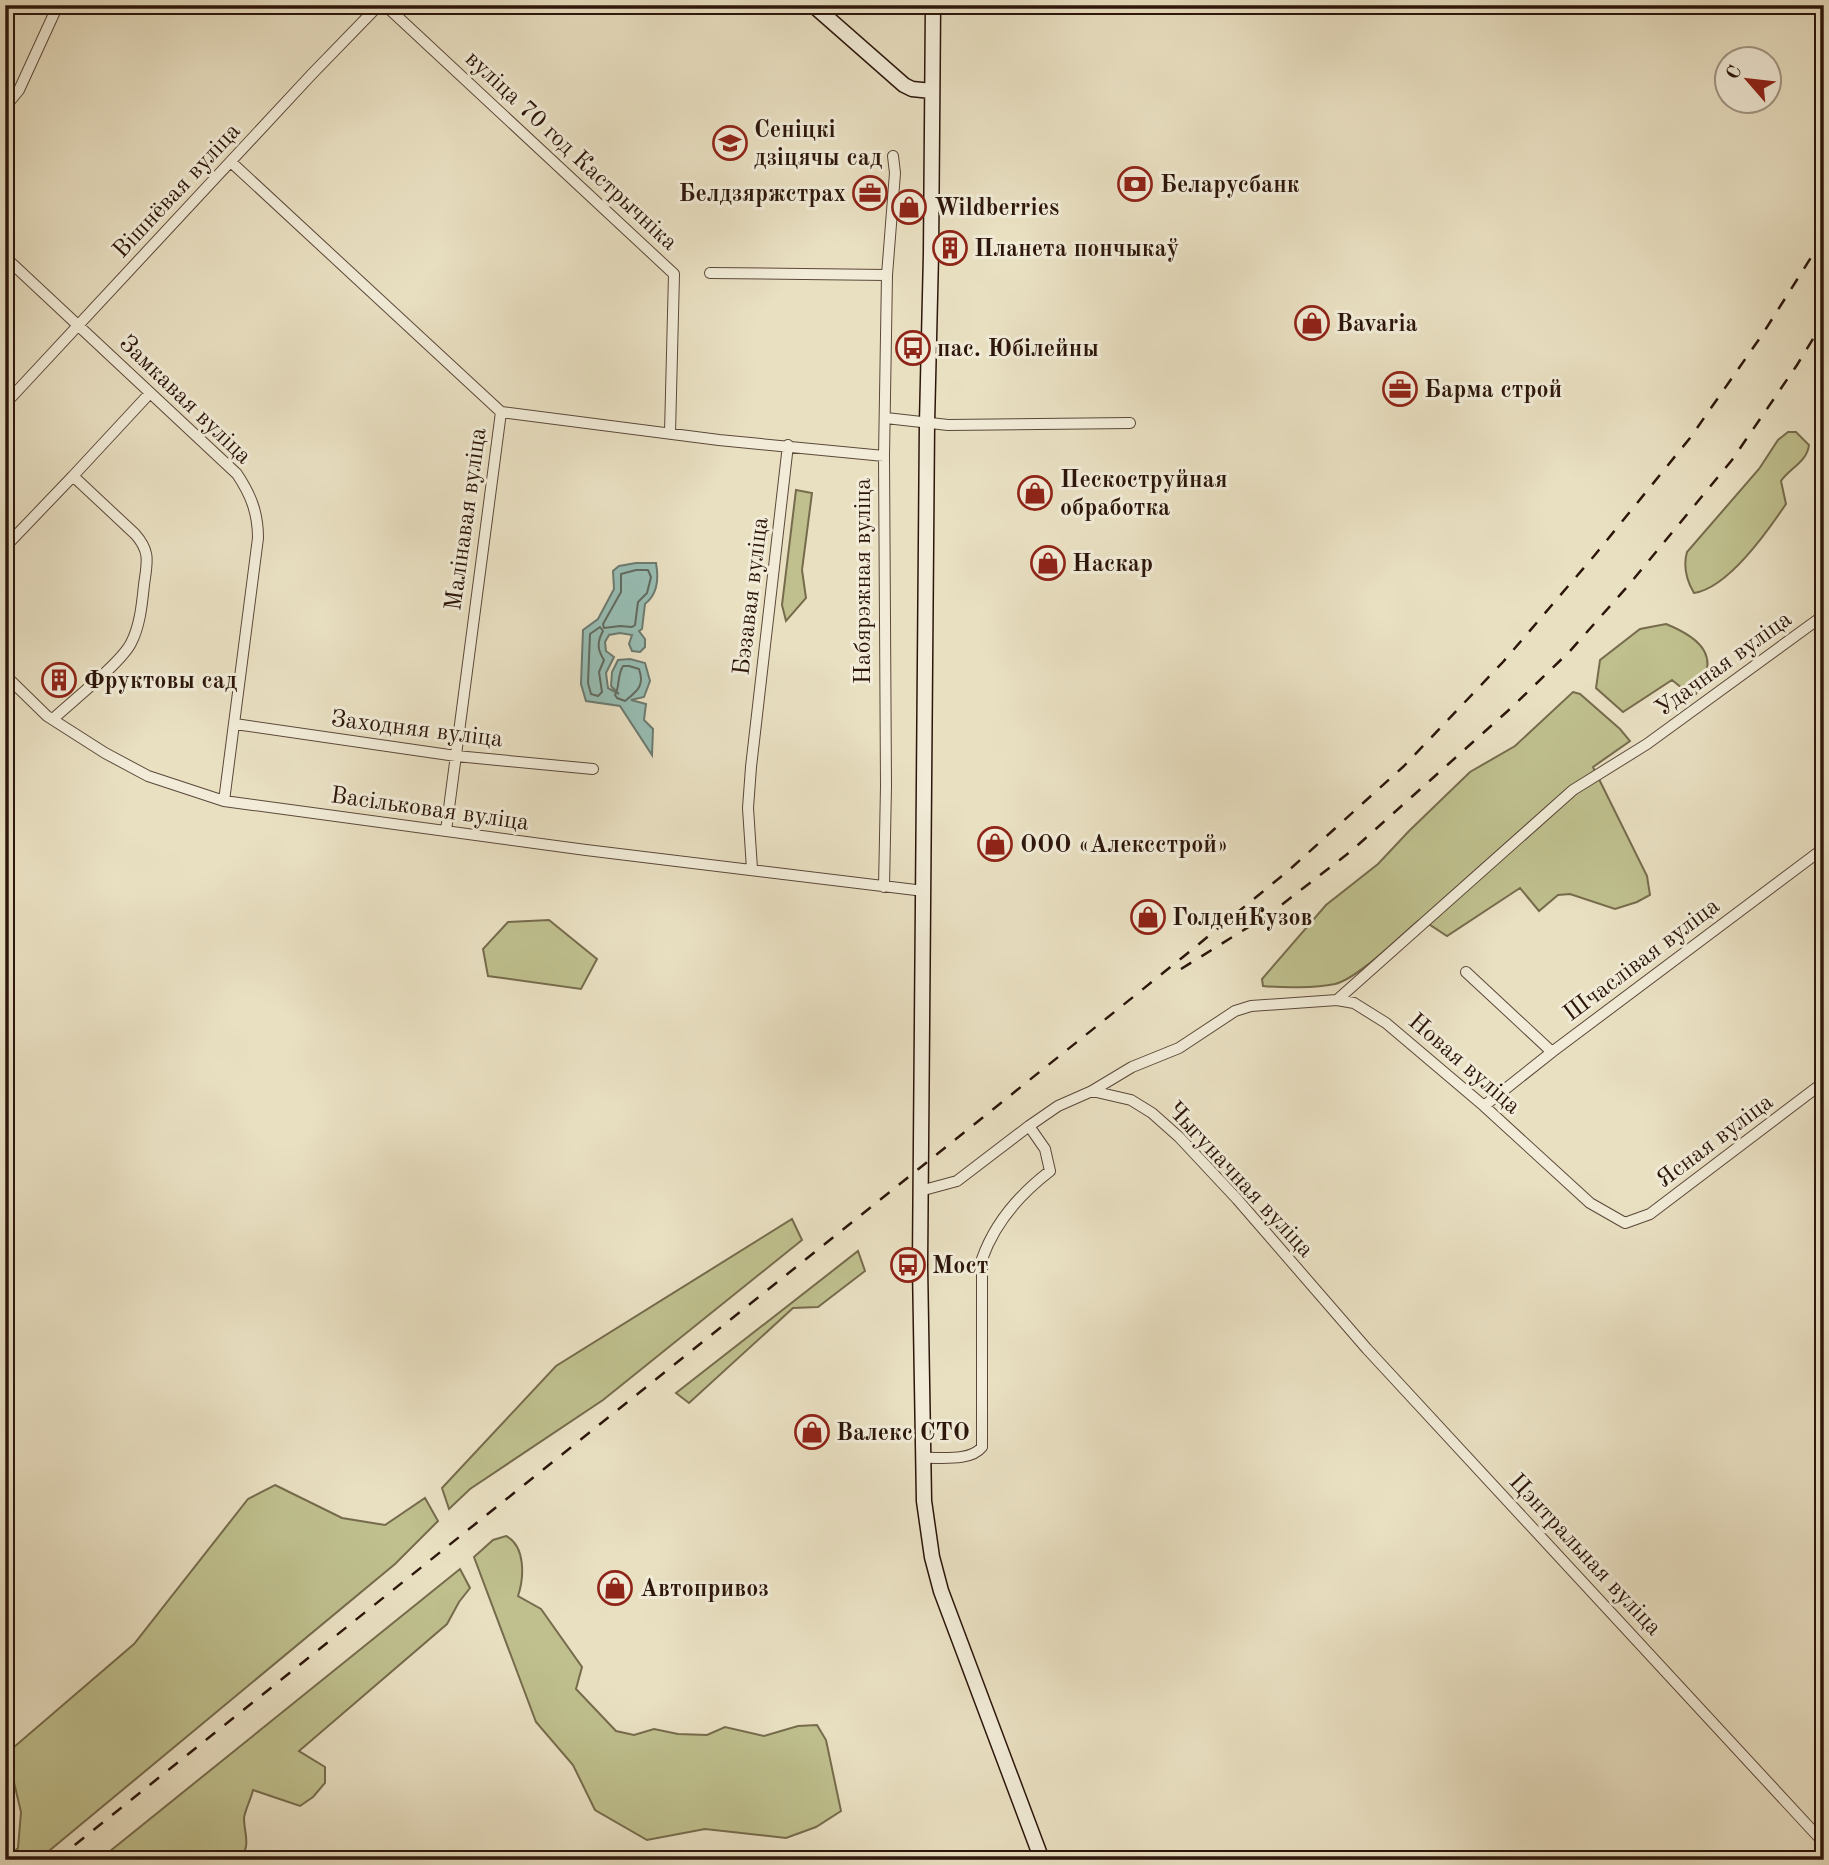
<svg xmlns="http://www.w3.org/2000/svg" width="1829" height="1865" font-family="'Old Standard TT',serif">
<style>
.green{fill:#bfc08e;stroke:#766b4c;stroke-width:2}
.water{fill:#97bdb3;stroke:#6c7a70;stroke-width:2}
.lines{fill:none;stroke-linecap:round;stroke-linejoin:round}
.shore{stroke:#626a5f;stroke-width:2}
.street-casing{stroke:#5b4839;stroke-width:12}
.secondary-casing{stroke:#2c160b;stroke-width:17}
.street{stroke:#f1ebd7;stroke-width:10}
.secondary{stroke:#f1ebd7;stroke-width:14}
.rail{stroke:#2c160b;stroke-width:2.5;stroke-dasharray:12 12;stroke-linecap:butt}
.labels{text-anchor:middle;stroke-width:6;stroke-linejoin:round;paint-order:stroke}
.poi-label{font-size:24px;font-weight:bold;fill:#2c160b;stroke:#f1ebd7;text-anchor:start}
.street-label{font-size:24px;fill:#2c160b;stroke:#f1ebd7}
</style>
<rect width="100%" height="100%" fill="#e9e0c2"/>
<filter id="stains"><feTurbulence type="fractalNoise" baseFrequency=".00286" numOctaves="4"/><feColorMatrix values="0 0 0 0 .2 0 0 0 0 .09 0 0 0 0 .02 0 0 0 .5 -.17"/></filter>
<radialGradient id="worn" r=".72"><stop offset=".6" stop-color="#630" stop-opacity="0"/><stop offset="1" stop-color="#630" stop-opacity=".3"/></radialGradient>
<path class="green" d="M1788,432H1796L1809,445C1807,462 1790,468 1781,481L1786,504C1767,532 1728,588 1694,593C1687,581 1683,566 1687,552L1759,469L1778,440Z
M796,490L812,493L802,570L806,598L786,621L782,605Z
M1666,624C1703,639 1721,658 1696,694L1688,693L1672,680L1623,712L1596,688L1600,660L1640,629Z
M1573,692L1580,694L1620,729L1630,741L1593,767L1647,876L1650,895L1637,902L1615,909L1570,894L1558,895L1539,911L1520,888L1447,936L1427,923L1418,921C1399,937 1357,979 1335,984C1315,988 1284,988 1263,986L1262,979L1326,905L1378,864L1409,831L1470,772L1515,746Z
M549,920L597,959L581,989L488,976L483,949L508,922Z
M792,1219L802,1240L603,1400L470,1489L449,1509L442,1488L556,1366Z
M858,1251L865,1271L818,1307L793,1308L689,1403L676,1393Z
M275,1485L342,1518L385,1525L425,1498L438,1521L395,1564L38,1860H5L18,1848L21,1812L7,1753L134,1644L248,1499Z
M506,1536C526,1546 524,1578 518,1596L541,1609L582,1667L576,1689L616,1731L634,1735L654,1729L678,1734L707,1735L725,1727L764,1736L798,1726L817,1725L826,1740L841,1811L816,1827L786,1838L705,1829L647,1840L595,1810L573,1765L536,1722L474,1557L493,1540Z
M460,1569L470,1588L459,1602L447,1624L299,1751L325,1767V1783L313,1797L300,1806L253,1790C251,1799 245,1810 244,1818C244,1833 251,1844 241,1858H231L223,1852L210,1860H99Z"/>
<path class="water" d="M636,563H656C659,579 658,594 645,604L642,629L639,631L645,639V647L640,652L632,651L629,644L632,635L620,633L609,635L605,642L606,651L614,657L606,673L608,688L619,694L611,686L612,672L618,660L630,659L645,663L650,681L644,697L631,700L646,704L644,720L653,729L652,755L620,706L586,701L581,684L583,630L598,619L614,589L613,571L619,566Z"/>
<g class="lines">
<path class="shore" d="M636,570H648L651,577L647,593L638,602L635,625L632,627L620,626L604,628L603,624L621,592V574Z
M600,627L603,631C597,642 597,649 604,660L599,672L602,692L598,696L591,694L588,683L590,634Z
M629,666L639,669C645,686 637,691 625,701L617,698L615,695C620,686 617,676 623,666Z"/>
<g class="street-casing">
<path id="street" d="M385,5L674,274L670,433
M5,107L19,90L58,5
M231,162L501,412L446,831
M5,257L237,474C251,495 258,513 258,538L224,801
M710,273L887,275
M5,404L312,74L379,5
M501,412L719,440L884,456
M886,418L948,425L1130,423
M73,476L150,393
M5,547L73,476L135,534C151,552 147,562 144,585C142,604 140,626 131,643C121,663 71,702 53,719
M5,675L47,716L105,753L148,776L224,801L586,850L924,891
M235,724L456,756L593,769
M752,869L748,808L751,767L788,445
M884,887L886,786L884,456L887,275L895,173L893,156
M1466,972L1552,1052
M1337,1000L1573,790L1647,744L1824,615
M1092,1091L1132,1067L1179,1048L1235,1011L1251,1006L1337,1000L1354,1003L1386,1023L1484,1106L1590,1203L1625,1223L1650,1214L1824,1082
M1484,1106L1552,1052L1824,848
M920,1191L957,1181L1029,1126
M922,1458C940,1457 970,1462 982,1447V1259C995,1222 1020,1194 1050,1171L1045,1149L1029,1126L1058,1106L1092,1091L1131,1100L1152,1113L1179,1137L1237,1199L1367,1349L1824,1843"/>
</g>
<g class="secondary-casing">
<path id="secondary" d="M813,5L904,85L912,89L932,91
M933,5L931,254L927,423L920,1265L924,1501L932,1557L941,1591L1042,1860"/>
</g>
<use href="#street" class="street"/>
<use href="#secondary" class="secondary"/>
<path class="rail" d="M1181,969L1271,913L1350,852L1511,708L1570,651L1627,587L1732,460L1797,365L1824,321
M56,1860L1183,957L1288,871L1404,766L1503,662L1594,556L1690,438L1762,335L1824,237"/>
</g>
<defs>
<g id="school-ring" transform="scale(1.75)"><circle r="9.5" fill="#f1ebd7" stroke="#8f2418" stroke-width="1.5"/><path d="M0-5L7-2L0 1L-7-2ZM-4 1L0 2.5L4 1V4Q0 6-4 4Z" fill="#8f2418"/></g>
<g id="bank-ring" transform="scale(1.75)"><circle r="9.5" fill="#f1ebd7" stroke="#8f2418" stroke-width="1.5"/><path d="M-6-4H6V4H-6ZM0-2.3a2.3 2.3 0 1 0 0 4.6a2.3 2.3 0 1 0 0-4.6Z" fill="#8f2418"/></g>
<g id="office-ring" transform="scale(1.75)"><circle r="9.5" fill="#f1ebd7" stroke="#8f2418" stroke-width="1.5"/><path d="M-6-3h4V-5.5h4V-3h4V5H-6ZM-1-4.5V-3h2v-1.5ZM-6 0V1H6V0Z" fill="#8f2418"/></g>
<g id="shop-ring" transform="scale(1.75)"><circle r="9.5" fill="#f1ebd7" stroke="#8f2418" stroke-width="1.5"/><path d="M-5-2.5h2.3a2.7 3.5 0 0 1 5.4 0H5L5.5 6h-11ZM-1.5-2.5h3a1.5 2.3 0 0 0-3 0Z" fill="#8f2418"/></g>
<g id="building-ring" transform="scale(1.75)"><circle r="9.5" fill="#f1ebd7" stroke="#8f2418" stroke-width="1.5"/><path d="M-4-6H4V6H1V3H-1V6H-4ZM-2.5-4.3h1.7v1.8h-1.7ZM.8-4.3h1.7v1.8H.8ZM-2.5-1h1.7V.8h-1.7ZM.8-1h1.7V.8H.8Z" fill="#8f2418"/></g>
<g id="bus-ring" transform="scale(1.75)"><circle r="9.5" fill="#f1ebd7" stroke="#8f2418" stroke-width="1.5"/><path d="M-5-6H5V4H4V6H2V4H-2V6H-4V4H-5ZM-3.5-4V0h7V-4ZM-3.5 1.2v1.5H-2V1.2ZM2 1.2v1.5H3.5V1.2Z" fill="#8f2418"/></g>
</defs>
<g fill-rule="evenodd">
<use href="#school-ring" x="730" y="143"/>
<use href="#bank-ring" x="1135" y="184"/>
<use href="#office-ring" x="870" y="193"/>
<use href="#shop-ring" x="909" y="207"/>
<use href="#building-ring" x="950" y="248"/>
<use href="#shop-ring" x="1312" y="323"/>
<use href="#bus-ring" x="913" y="348"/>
<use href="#office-ring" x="1400" y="389"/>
<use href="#shop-ring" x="1035" y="493"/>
<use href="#shop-ring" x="1048" y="563"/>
<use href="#building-ring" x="59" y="680"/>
<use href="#shop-ring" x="995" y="844"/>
<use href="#shop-ring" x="1148" y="917"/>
<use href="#bus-ring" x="908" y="1265"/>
<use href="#shop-ring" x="812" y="1432"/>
<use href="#shop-ring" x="615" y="1588"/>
</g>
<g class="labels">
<g class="poi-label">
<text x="754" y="137">Сеніцкі<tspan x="754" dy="28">дзіцячы сад</tspan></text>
<text x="1160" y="192">Беларусбанк</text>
<text x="846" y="201" text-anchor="end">Белдзяржстрах</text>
<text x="934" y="215">Wildberries</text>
<text x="974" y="256">Планета пончыкаў</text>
<text x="1336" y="331">Bavaria</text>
<text x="937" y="356">пас. Юбілейны</text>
<text x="1424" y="397">Барма строй</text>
<text x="1060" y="487">Пескоструйная<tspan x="1060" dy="28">обработка</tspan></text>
<text x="1072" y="571">Наскар</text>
<text x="84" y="688">Фруктовы сад</text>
<text x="1020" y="852">ООО «Алексстрой»</text>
<text x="1172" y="925">ГолденКузов</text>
<text x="932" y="1273">Мост</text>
<text x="836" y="1440">Валекс СТО</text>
<text x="640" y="1596">Автопривоз</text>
</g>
<g class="street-label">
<text transform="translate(572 150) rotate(43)" y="8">вуліца 70 год Кастрычніка</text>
<text transform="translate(176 190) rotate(-47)" y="8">Вішнёвая вуліца</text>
<text transform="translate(186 399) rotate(44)" y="8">Замкавая вуліца</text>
<text transform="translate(465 519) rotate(-82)" y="8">Малінавая вуліца</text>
<text transform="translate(862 581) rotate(-90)" y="8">Набярэжная вуліца</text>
<text transform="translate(750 596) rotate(-83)" y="8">Бэзавая вуліца</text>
<text transform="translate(1723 663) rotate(-36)" y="8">Удачная вуліца</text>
<text transform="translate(417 728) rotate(7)" y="8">Заходняя вуліца</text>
<text transform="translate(430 808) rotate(8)" y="8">Васільковая вуліца</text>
<text transform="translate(1641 959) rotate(-37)" y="8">Шчаслівая вуліца</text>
<text transform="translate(1465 1063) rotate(41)" y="8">Новая вуліца</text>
<text transform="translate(1714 1140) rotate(-37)" y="8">Ясная вуліца</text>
<text transform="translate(1241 1179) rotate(47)" y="8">Чыгуначная вуліца</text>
<text transform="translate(1586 1554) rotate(47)" y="8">Цэнтральная вуліца</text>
</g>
</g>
<rect width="1829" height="1865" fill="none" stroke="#e9e0c2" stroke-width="28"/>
<rect x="7" y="7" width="1815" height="1851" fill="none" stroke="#2c160b" stroke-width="3.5"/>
<rect x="14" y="14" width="1801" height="1837" fill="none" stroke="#2c160b" stroke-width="2"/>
<g transform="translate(1748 80) rotate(298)"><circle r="33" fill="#f1ebd7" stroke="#a29685" stroke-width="2"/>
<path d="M0-5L12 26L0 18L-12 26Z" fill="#8f2418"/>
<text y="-10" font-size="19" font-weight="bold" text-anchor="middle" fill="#2c160b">С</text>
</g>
<rect width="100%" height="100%" filter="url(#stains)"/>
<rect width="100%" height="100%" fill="url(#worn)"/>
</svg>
